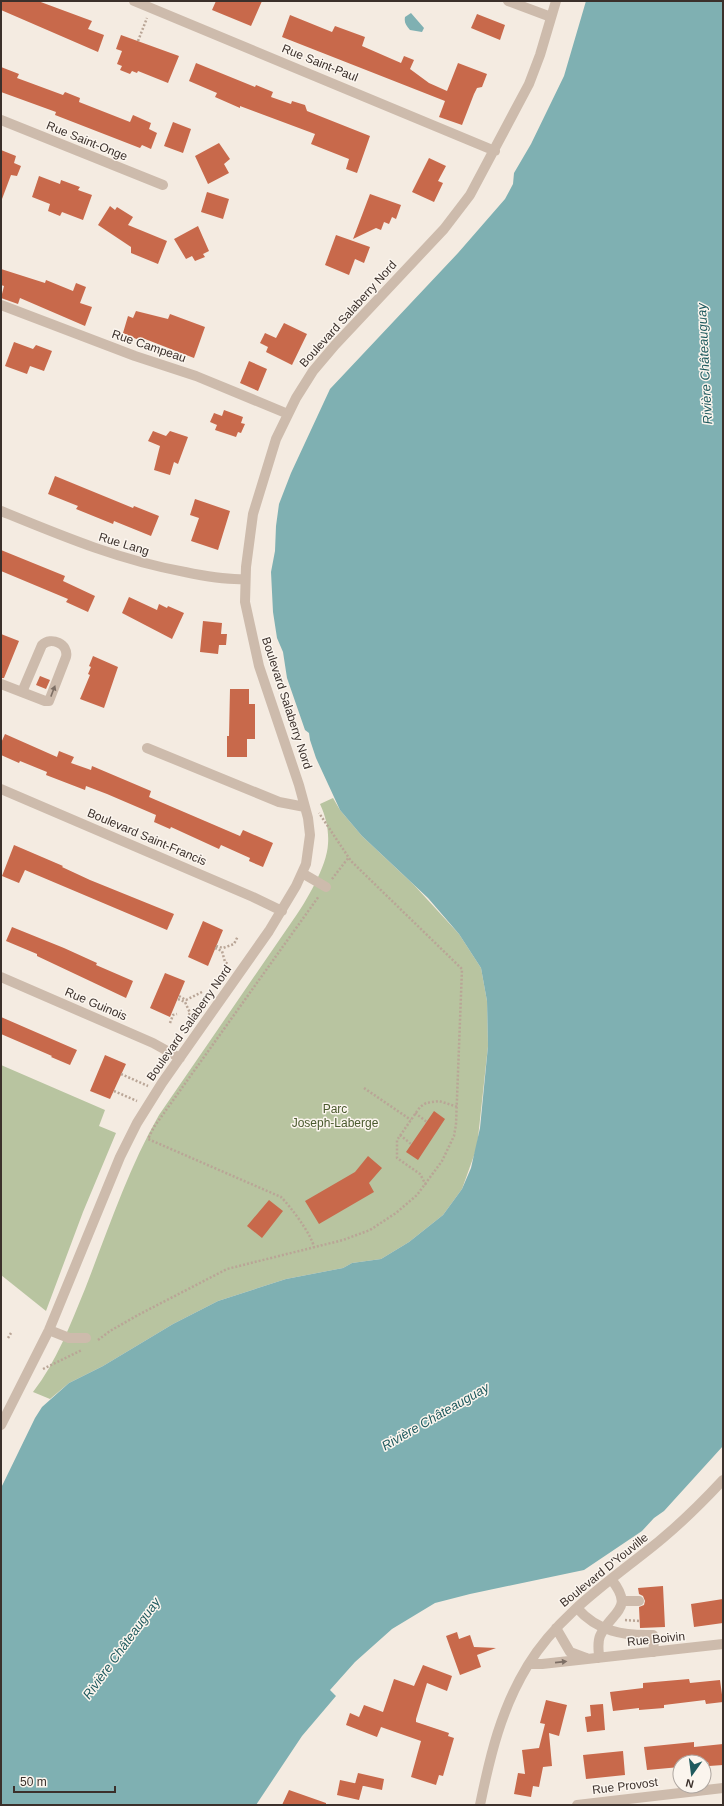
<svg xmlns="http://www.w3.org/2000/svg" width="724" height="1806" font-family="Helvetica,sans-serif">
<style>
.green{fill:#b8c4a0}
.water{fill:#7fb0b2}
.building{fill:#c8694b}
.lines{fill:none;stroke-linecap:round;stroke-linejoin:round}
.path{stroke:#b9a596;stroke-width:2.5;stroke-dasharray:2 2;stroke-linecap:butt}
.minor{stroke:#cdbbac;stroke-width:10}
.oneway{fill:#7d6f65}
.labels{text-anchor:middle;stroke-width:3;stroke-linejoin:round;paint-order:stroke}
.street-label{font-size:12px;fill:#3b302b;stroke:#fbf5ee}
.park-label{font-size:12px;fill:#4a5a2e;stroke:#fbf5ee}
.water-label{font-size:13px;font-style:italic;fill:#1f5a5e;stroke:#fbf5ee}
</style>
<rect width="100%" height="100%" fill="#f4ebe1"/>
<path class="green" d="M333,798L340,810L362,836L414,885L459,934L481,968L487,1001L488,1046L477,1147L462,1189L443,1215L409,1242L381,1259L352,1263L343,1268L286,1279L218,1301L173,1324L103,1366L69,1383L50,1399L33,1392C57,1361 70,1325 85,1289C108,1230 128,1169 159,1115L293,920C306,902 327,866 328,844C329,830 326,817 320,804Z
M1,1065L105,1110L99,1126L116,1133L83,1212L46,1311L1,1275Z"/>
<path class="water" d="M586,1H723V1446L664,1511L654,1518L642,1531L584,1570L470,1594L435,1603L392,1629L355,1662L330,1690L336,1696L302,1736L256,1805H1V1488L35,1418L42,1407L69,1383L103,1366L173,1324L218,1301L286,1279L343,1268L352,1263L381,1259L409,1242L443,1215L462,1189L471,1168L480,1128L488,1046L487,1001L481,968L459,934L428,898L362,836L340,810L316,758L310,740L309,733L305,730L287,678L283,652L277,638L273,612L271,572L275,551L276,526L279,504L291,473L330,389L458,253L505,199L513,184L514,173L531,144L564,76Z
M411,13L424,28L422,32L410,30C406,25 404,23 405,17Z"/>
<path class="building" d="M1,1H38L92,21L88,29L104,35L98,52L1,10Z
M216,1H262L251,26L212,10Z
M477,14L505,25L500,40L471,28Z
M290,15L332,32L335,26L365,37L362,46L401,63L404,56L414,60L410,69L429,83L447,91L458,63L487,74L482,87L477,88L474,94L462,125L439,117L445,101L282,37Z
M121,35L179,56L168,83L138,71L137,73L132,71L130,74L120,70L122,66L117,64L122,51L116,49Z
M196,63L255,87L256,85L273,92L271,97L291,104L292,101L305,105L307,111L370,136L357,173L346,169L349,159L311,144L315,134L240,106V108L215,97L217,93L189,81Z
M1,67L19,74L17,78L63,95L65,92L80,98L79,102L130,122L133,115L151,123L149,129L157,133L151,149L142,145L140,148L55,115L56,112L1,92Z
M173,122L191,129L183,153L164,146Z
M219,143L230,159L224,164L229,173L208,184L195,156Z
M1,150L16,156L14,163L21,166L17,176L11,175L2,199H1Z
M429,158L446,166L438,181L443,183L434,202L412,192Z
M39,176L60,184L61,180L80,187L78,190L92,195L83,220L62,212L60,216L48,211L50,204L32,197Z
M207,192L229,199L223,219L201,212Z
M370,194L401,205L396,219L392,217L389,224L384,222L381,230L376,228L353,239Z
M110,206L115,210L117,207L133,217L128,225L167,241L158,264L131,253V247L98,225Z
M198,226L209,251L203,254L205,257L195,261L192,256L186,259L174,239Z
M336,235L370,247L364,263L355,259L349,275L325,265Z
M1,269L45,283L46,280L73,291L76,283L86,287L80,303L92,307L85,326L20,298L18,304L1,298L4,286L1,285Z
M136,311L168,319L170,314L205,327L194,358L145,339L143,342L123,333L128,316L133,318Z
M284,323L307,334L292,365L266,352L268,347L260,343L265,333L276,338Z
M14,342L33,349L36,345L52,351L44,371L30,366L27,374L5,366Z
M249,361L267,369L258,391L240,383Z
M224,410L243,417L241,423L245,424L241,433L238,432L236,437L215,430L217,425L210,422L214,413L222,416Z
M153,431L166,436L170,431L188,437L178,464L174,462L170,475L154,470L160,446L148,441Z
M55,476L133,508L134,506L159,516L151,536L114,521L113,524L76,509L78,506L48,494Z
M195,499L230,511L218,550L191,541L199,518L190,515Z
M1,550L65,576L63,581L95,596L88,612L66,602L68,599L1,571Z
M129,597L157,610L159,604L167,608L168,606L184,613L172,639L122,613Z
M203,621L222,623L221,634H227L226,645H219L218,654L200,652Z
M1,634L19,641L4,678H1Z
M93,656L118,667L104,708L80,699L90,675L88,674L91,667L89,666Z
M40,676L50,680L46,689L36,685Z
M230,689H249V704H255V739H247V757H227V736H229Z
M5,734L57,757L59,751L74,757L71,763L91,770L92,766L151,791L149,797L240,836L243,830L273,843L263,867L249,861L250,858L221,845L219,849L171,827L170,829L154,822L156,815L107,794L86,786L85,790L46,775L47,772L20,761L19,763L1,755V743Z
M14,845L63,866L62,867L90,880L174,914L167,930L25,870L19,883L2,876Z
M203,921L223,930L208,966L188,957Z
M12,927L64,948L97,963L96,965L133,981L126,998L37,956V954L6,941Z
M165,973L185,981L170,1017L150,1008Z
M1,1017L77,1050L70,1065L51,1057L52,1056L1,1034Z
M105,1055L126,1064L110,1099L90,1091Z
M434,1111L445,1119L418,1160L406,1152Z
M368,1156L382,1168L369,1183L374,1192L319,1224L305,1201L355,1172Z
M269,1200L283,1211L262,1238L247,1226Z
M663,1586L665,1627L640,1628L639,1607L644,1605L645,1601L643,1596L639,1594L638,1588Z
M723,1599V1623L694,1627L691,1604Z
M457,1632L459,1639L470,1635L474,1647L496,1648L477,1655L481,1667L460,1675L446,1636Z
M423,1665L452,1676L447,1691L427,1683L416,1719V1722L449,1733L448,1736L454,1738L443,1776L439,1775L436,1785L411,1777L421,1741L381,1727L377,1737L346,1725L350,1713L359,1717L364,1705L383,1712L394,1679L414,1686Z
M689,1679L690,1683L720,1680L723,1702L706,1704L705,1700L664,1705V1708L639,1710V1708L613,1711L610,1692L643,1688V1683Z
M546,1700L567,1705L559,1736L549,1733L552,1766L543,1767L539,1787L533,1786L531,1797L514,1794L518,1773L525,1774L522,1750L539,1748L545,1724L540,1723Z
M603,1704L605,1730L587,1732L585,1717L591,1716L590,1705Z
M694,1742V1747L723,1744V1765L709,1766L708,1762H680V1767L647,1770L644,1747Z
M623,1751L625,1775L586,1779L583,1755Z
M358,1773L384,1779L382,1790L355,1784Z
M340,1780L363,1785L359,1800L337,1795Z
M289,1790L326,1803V1805H282Z"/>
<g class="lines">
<path class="path" d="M138,41L147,18
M332,879L349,857
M216,946L223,948L234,944L238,936
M215,948L222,951L225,962L229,965
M179,996L186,1000L202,992
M178,999L185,1002L190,1013L187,1018
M170,1023L173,1015L177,1014
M121,1074L148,1086
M364,1088L411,1120
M114,1091L137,1101
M415,1113L427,1122
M400,1135L411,1144
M426,1185L420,1174L397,1158V1140L420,1107L426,1103L439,1101L458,1107
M314,1248C313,1236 290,1206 281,1197L148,1139L154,1127L319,896
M8,1338L11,1333
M98,1340L110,1331L138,1315L227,1269L343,1240L370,1230L396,1213L417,1195L442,1161L454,1136L456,1124L462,969L351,861L319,813
M43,1369L82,1350
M625,1620L640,1621"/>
<path class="minor" d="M134,1L495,151
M508,1L551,17
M1,120L163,185
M1,305L135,356L196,376L288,414
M1,511C62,536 119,560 185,572C204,576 225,580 245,579
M1,684L45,701H49L66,657C69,644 51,636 42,645L22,692
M147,748L279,802L305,807
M1,789L253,897L282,911
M302,873L326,887
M1,977L153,1043L180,1058
M49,1330L69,1338H86
M1,1425L49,1330L120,1157L137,1123L162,1083L269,931L296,886L306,864L310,835L308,818L299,785L259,666L245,602L246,567L253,514L276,439L296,398L313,371L335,345L444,229L470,195L529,84L540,55L556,1
M622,1601H639
M577,1608C597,1631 623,1636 653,1635L654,1652
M556,1628L570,1652L586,1658
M599,1658C599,1651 597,1643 600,1636C611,1611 636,1610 611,1579
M529,1664H542L723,1644
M480,1805C490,1756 501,1709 528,1665C556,1619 601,1587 643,1554C672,1532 698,1507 723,1480
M577,1805L723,1788"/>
</g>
<defs><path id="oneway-solid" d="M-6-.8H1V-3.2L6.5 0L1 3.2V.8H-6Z"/></defs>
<g class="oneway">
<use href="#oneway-solid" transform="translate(53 691) rotate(-69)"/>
<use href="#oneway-solid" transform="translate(561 1662) rotate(-6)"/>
</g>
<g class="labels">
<g class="street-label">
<text transform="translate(320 63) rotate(22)" y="4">Rue Saint-Paul</text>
<text transform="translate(87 141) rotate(22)" y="4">Rue Saint-Onge</text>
<text transform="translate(348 314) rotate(-48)" y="4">Boulevard Salaberry Nord</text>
<text transform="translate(149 346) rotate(19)" y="4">Rue Campeau</text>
<text transform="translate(124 544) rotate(17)" y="4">Rue Lang</text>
<text transform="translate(287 703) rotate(72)" y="4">Boulevard Salaberry Nord</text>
<text transform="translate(147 837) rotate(23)" y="4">Boulevard Saint-Francis</text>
<text transform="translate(96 1004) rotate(23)" y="4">Rue Guinois</text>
<text transform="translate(189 1023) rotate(-55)" y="4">Boulevard Salaberry Nord</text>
<text transform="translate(604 1570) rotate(-39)" y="4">Boulevard D'Youville</text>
<text transform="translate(656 1639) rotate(-6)" y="4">Rue Boivin</text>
<text transform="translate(625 1786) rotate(-7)" y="4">Rue Provost</text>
</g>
<g class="park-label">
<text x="335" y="1113">Parc<tspan x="335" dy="14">Joseph-Laberge</tspan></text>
</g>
<g class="water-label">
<text transform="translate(704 364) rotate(-93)" y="5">Rivière Châteauguay</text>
<text transform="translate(435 1416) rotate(-30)" y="5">Rivière Châteauguay</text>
<text transform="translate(121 1648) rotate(-54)" y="5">Rivière Châteauguay</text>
</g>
</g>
<rect width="724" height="1806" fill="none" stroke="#3b302b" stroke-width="4"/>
<g transform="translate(692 1774) rotate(194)"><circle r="19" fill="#fbf5ee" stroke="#aea6a0"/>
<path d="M0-3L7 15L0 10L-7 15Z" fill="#1f5a5e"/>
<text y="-6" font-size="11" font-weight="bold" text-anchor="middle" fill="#3b302b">N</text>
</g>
<path d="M14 1786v6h101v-6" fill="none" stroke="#3b302b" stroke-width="2"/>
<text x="20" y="1786" font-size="12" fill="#3b302b" stroke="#fbf5ee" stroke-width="3" paint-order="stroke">50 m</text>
</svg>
